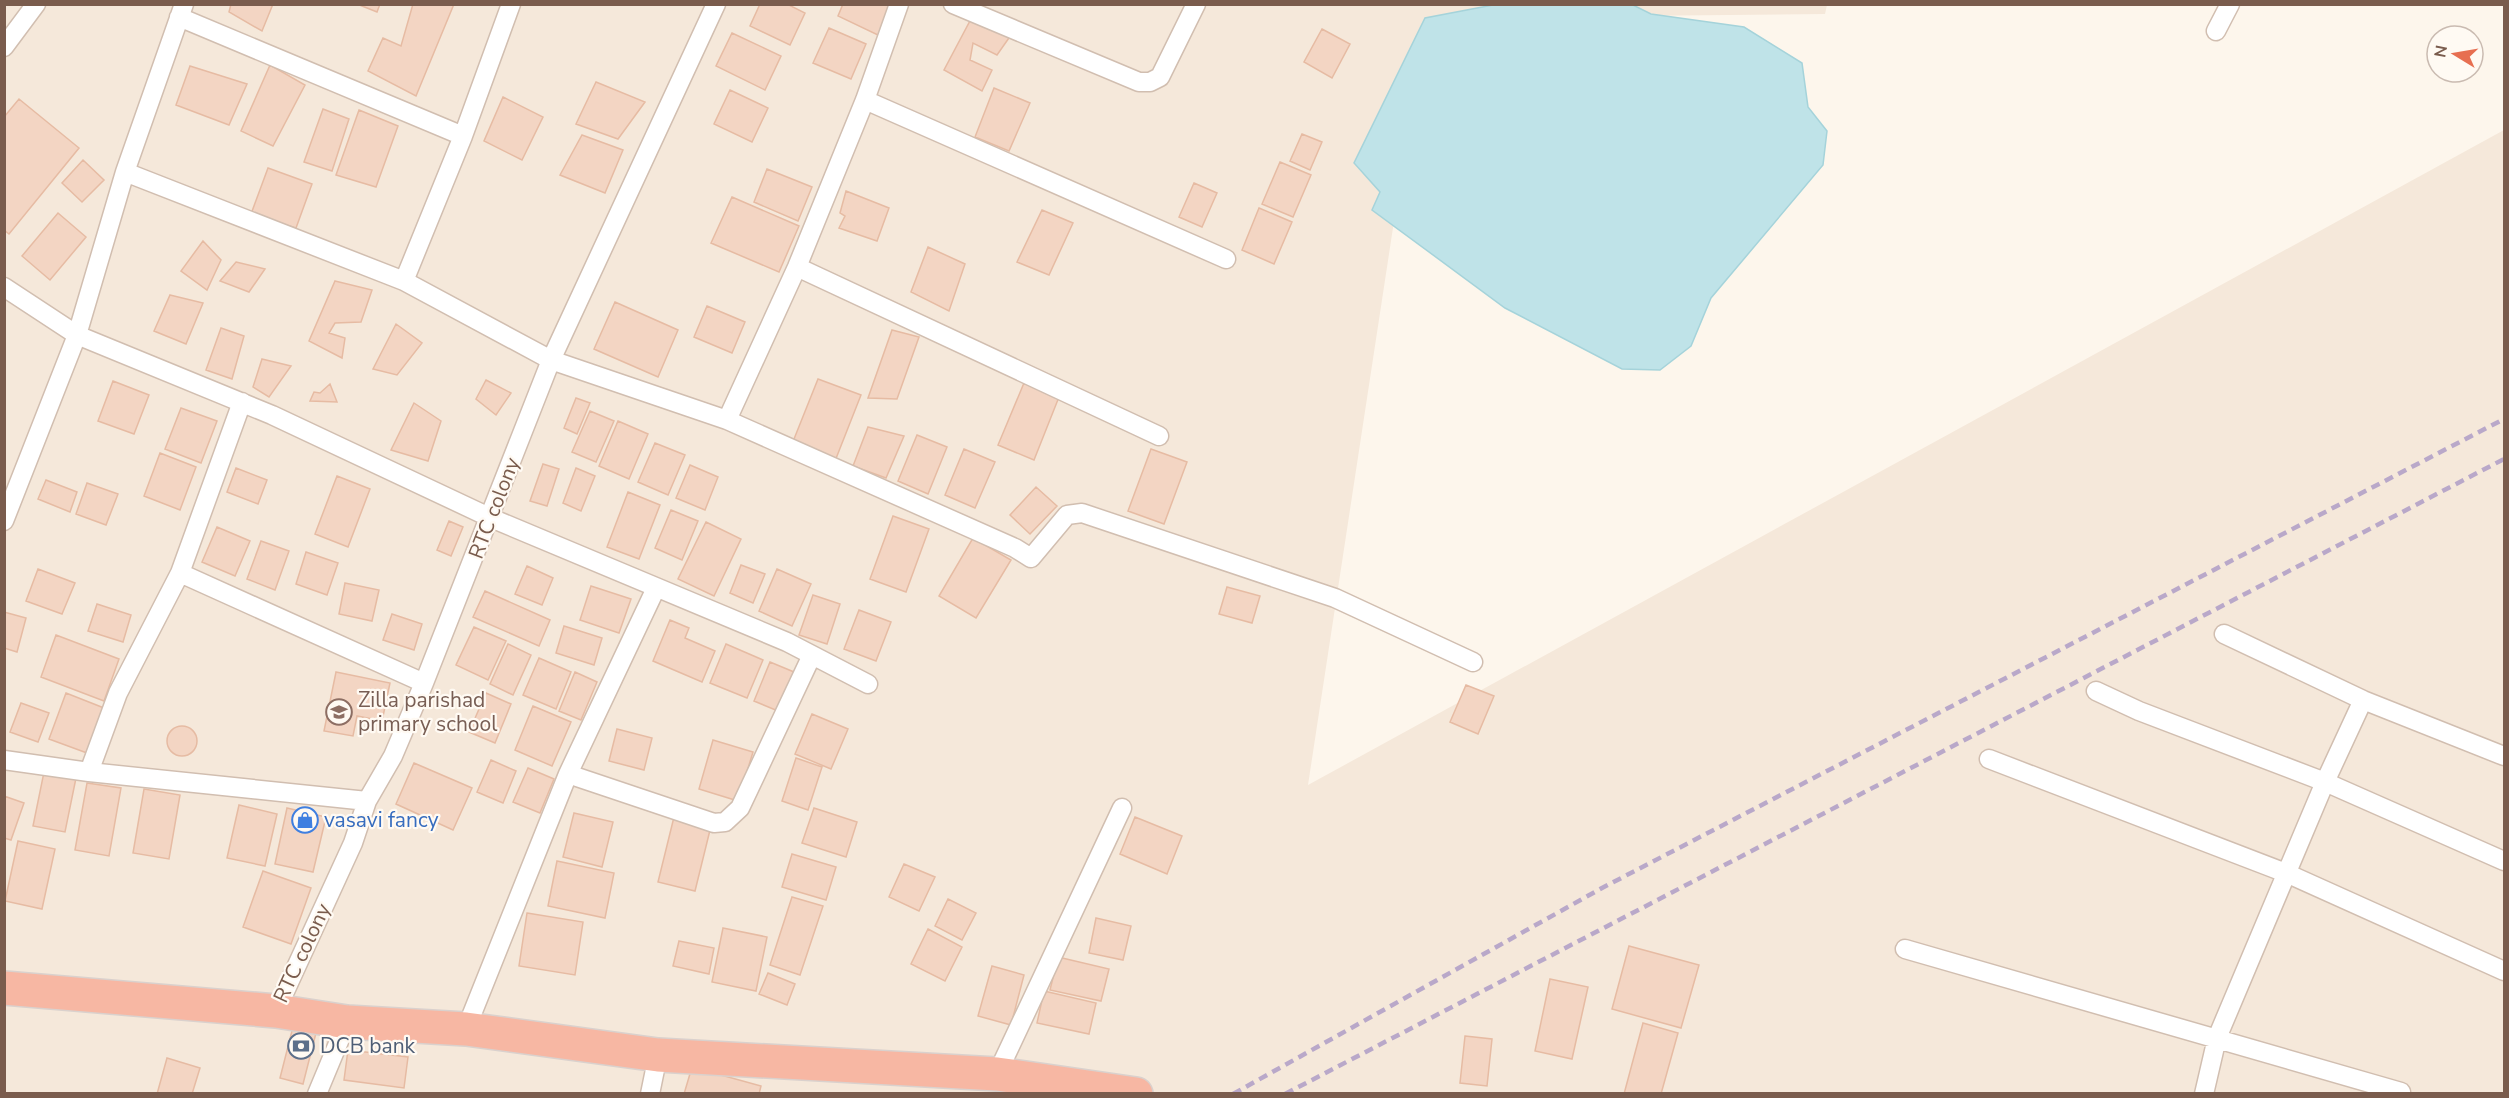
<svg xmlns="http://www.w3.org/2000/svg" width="2509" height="1098" font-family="'Nunito Sans',sans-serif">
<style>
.residential{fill:#f5e8da}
.water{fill:#bfe3e8;stroke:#a5d3da;stroke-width:1.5}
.building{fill:#f3d5c3;stroke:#e6bba3;stroke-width:1.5}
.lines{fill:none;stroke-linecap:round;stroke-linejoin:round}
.street-casing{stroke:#d1beb0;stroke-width:21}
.highway-casing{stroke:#dad1cd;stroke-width:36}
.street{stroke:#fff;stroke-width:18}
.highway{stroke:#f7b7a3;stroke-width:33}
.rail{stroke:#b9a8c9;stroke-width:4.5;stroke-dasharray:9 6;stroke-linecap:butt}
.labels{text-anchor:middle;stroke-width:4.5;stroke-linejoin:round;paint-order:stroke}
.street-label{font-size:21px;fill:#7a5c4d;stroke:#fffaf3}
.education-label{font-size:21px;fill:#785e54;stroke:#fffaf3;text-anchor:start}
.shop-label{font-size:21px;fill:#366cbe;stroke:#fffaf3;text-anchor:start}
.service-label{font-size:21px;fill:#4e5e75;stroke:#fffaf3;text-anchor:start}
</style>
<rect width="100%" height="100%" fill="#fdf6ec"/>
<path class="residential" d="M5,5H1827L1825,14L1425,18L1308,785L2504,130V1093L5,1094Z"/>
<path class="water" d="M1498,4L1633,5L1651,14L1744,27L1802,63L1808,107L1827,131L1823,165L1711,298L1691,346L1660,370L1622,369L1505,308L1372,210L1380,192L1354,163L1425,18Z"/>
<path class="building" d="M231,4H273L262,31L229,12Z
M357,4H380L377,12Z
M413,4H454L416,96L368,71L383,38L401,46Z
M760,4H787L805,13L790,45L750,26Z
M843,4H895L880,36L838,16Z
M971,19L1011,35L997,55L973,43L970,60L992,70L982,91L944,70Z
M829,28L866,44L851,79L813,63Z
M1322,29L1350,44L1332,78L1304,62Z
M732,33L781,56L765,90L716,66Z
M270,65L305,85L273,146L241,131Z
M190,66L247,84L229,125L176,105Z
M596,82L645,102L618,139L576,124Z
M994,88L1030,103L1009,151L975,137Z
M730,90L768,108L752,142L714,124Z
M503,97L543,117L522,160L484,141Z
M19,99L79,148L9,234L4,230V117Z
M323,109L349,119L332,171L304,162Z
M359,110L398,126L376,187L336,175Z
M1302,134L1322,142L1310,170L1290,161Z
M582,135L623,150L605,193L560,175Z
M83,160L104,180L82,202L62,183Z
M1280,162L1311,175L1293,217L1262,204Z
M268,168L312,184L296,228L251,214Z
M767,169L812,187L798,221L754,202Z
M1194,183L1217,193L1202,227L1179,217Z
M846,191L889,208L877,241L839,228L845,216L840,213Z
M732,197L799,226L779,272L711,243Z
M1259,208L1292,222L1274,264L1242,250Z
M1042,210L1073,223L1049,275L1017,262Z
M58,213L86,237L50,280L22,256Z
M203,241L221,260L207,290L181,271Z
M928,247L965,264L949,311L911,292Z
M236,262L265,269L249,292L220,281Z
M335,281L372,290L361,322L335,323L329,333L345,338L342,358L309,341Z
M170,295L203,303L186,344L154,331Z
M615,302L678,330L658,377L594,349Z
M707,306L745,322L732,353L694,337Z
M396,324L422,343L397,375L373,369Z
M221,328L244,336L232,379L206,370Z
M892,330L919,337L897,399L868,398Z
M262,359L291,366L269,397L253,387Z
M818,379L861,395L835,461L792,444Z
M486,380L511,393L496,415L476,399Z
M113,381L149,395L134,434L98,421Z
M1024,383L1059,397L1034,460L998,445Z
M330,384L337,402L310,401L314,392L320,393Z
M576,398L590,403L577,434L564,428Z
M414,403L441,421L428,461L391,450Z
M181,408L217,421L201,463L165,449Z
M590,411L614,421L596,462L572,452Z
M618,421L648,434L629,479L599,466Z
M868,427L904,436L886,478L853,466Z
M917,435L947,447L928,494L898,481Z
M655,443L685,455L668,495L638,482Z
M964,449L995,462L975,508L945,495Z
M1151,449L1187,462L1164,524L1128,511Z
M160,453L196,467L180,510L144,496Z
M543,464L559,469L547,506L530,501Z
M690,465L718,477L705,510L676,498Z
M236,468L267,480L258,504L227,492Z
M576,468L595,476L581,511L563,503Z
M337,476L370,489L348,547L315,534Z
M46,480L77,492L70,512L38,499Z
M87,483L118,494L106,525L76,514Z
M1036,487L1057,506L1030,534L1010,515Z
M628,492L660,505L639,559L607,547Z
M671,510L698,521L682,560L655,548Z
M893,516L929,529L906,592L870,579Z
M449,521L463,527L451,556L437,550Z
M706,522L741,539L714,596L678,579Z
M217,527L250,541L235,576L202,562Z
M973,538L1011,560L976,618L939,596Z
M261,541L289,551L275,590L247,579Z
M306,552L338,563L327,595L296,584Z
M741,565L765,574L753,603L730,593Z
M527,566L553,578L542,605L515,594Z
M38,569L75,583L62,614L26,601Z
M777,569L811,584L792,626L759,611Z
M345,583L379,590L372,621L339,614Z
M591,586L631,599L619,633L580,620Z
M1227,587L1260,596L1252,623L1219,614Z
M485,591L550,620L539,646L473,617Z
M813,595L840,604L827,644L799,635Z
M97,604L131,615L123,642L88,631Z
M859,610L891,622L876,661L844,649Z
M4,612L26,618L17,652L4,648Z
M392,614L422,624L414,650L383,640Z
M670,620L689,628L685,638L715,651L702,682L653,661Z
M564,626L602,638L594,665L556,653Z
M474,627L506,641L488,680L456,665Z
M56,635L119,659L104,701L41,677Z
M508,644L531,655L513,695L490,684Z
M726,644L763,660L747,698L710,683Z
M539,658L571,672L556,709L523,695Z
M770,662L794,672L778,711L754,701Z
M336,672L390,683L382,721L357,716L353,736L324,731Z
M575,672L597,682L581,720L559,711Z
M1466,685L1494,696L1478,734L1450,722Z
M66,693L104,708L87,753L49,739Z
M486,693L511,704L495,743L469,732Z
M21,703L49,713L38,742L10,732Z
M533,706L571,722L552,766L515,750Z
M812,714L848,729L831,769L795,754Z
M167 741a15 15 0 1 1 30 0a15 15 0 1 1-30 0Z
M617,729L652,738L644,770L609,761Z
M713,740L753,752L738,801L699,789Z
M796,758L822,767L808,810L782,801Z
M491,760L516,771L503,803L477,792Z
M414,763L472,788L453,830L396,804Z
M528,768L554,779L540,813L513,802Z
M44,772L76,778L65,832L33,826Z
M87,783L121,788L109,856L75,850Z
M144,789L180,795L169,859L133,853Z
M4,796L24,803L11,840L4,838Z
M239,805L277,814L265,866L227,858Z
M287,808L326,817L313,872L275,864Z
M814,808L857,822L846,857L802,843Z
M574,813L613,822L602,867L563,857Z
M674,817L711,826L695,891L658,882Z
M1135,817L1182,836L1167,874L1120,854Z
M18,841L55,849L42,909L5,901Z
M792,854L836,867L826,900L782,887Z
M557,861L614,873L605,918L548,906Z
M904,864L935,877L919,911L889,897Z
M263,871L311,888L291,944L243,927Z
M792,897L823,906L800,975L770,965Z
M948,899L976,913L962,940L935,926Z
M527,913L583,922L575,975L519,966Z
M1096,918L1131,926L1123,960L1089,953Z
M723,928L767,937L756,991L712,982Z
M928,929L962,947L945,981L911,964Z
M679,941L714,948L709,974L673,966Z
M1629,946L1699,965L1681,1028L1612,1009Z
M1058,957L1109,969L1101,1001L1050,990Z
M992,966L1024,975L1011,1025L978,1016Z
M768,973L795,984L787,1005L759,994Z
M1550,979L1588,987L1572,1059L1535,1051Z
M1044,991L1096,1003L1089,1034L1037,1023Z
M294,1023L317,1029L303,1084L280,1078Z
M1643,1023L1678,1033L1661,1094H1624Z
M1465,1036L1492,1039L1487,1086L1460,1083Z
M348,1050L408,1057L404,1088L344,1080Z
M167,1058L200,1068L192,1094H157Z
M692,1067L761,1086L759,1094H684Z"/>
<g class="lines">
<g class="street-casing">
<path id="street" d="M953,4L1139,82H1150L1160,77L1196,4
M179,17L463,136
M2216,31L2230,4
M4,47L36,4
M865,100L1226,259
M125,172L404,281L551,360L727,420L1015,548L1031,558L1067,515L1082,513L1335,598L1473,662
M797,267L1159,436
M404,281L463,136L511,4
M4,287L77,335L272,415L491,518L787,642L868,684
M727,420L797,267L865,100L899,4
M4,521L77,335L125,172L184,4
M180,573L424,683
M2224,634L2363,700L2504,756
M2096,691L2139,711L2325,782L2504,861
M1989,759L2286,873L2504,971
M4,760L89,772L367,801
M89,772L118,693L180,573L242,402
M568,774L714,823L725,822L740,808L812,655
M1905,949L2401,1092
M276,1011L353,843L367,801L393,756L424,683L551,360L716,4
M466,1029L568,774L656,588
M997,1074L1122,808
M317,1094L347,1022
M650,1094L658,1055
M2204,1094L2217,1038L2325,782L2363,700"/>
</g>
<g class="highway-casing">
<path id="highway" d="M4,988L276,1011L347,1022L466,1029L658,1055L997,1074L1136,1094"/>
</g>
<use href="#street" class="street"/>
<use href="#highway" class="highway"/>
<path class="rail" d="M1233,1094L1602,888L2504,419
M1285,1094L2504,459"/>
</g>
<defs>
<g id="school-ring" transform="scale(1.35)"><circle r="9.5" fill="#fffaf3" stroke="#8d6e63" stroke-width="1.5"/><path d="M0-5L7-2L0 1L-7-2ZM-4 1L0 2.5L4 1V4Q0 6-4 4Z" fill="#8d6e63"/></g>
<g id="shop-ring" transform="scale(1.35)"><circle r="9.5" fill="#fffaf3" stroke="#3f7fe0" stroke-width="1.5"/><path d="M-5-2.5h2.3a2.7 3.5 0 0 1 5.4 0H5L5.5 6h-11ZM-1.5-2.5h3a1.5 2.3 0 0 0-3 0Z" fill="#3f7fe0"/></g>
<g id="bank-ring" transform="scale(1.35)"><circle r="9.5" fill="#fffaf3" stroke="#5c6f8a" stroke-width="1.5"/><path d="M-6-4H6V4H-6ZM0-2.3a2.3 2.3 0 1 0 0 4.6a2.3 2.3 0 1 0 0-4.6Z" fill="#5c6f8a"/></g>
</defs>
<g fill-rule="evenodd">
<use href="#school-ring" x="339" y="712"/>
<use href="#shop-ring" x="305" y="820"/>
<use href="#bank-ring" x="301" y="1046"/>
</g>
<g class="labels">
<g class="street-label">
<text transform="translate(494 508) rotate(-69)" y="7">RTC colony</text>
<text transform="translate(302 953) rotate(-65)" y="7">RTC colony</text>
</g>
<g class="education-label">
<text x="358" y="707">Zilla parishad<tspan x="358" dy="24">primary school</tspan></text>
</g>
<g class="shop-label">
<text x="324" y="827">vasavi fancy</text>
</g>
<g class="service-label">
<text x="320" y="1053">DCB bank</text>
</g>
</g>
<rect width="2509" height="1098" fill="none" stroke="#7a5c4d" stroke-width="12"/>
<g transform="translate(2455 54) rotate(281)"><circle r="28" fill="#fffaf3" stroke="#cabbb1" stroke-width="1.5"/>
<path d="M0-4.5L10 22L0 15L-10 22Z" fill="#e76f51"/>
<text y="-9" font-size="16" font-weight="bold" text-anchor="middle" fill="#7a5c4d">N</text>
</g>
</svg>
